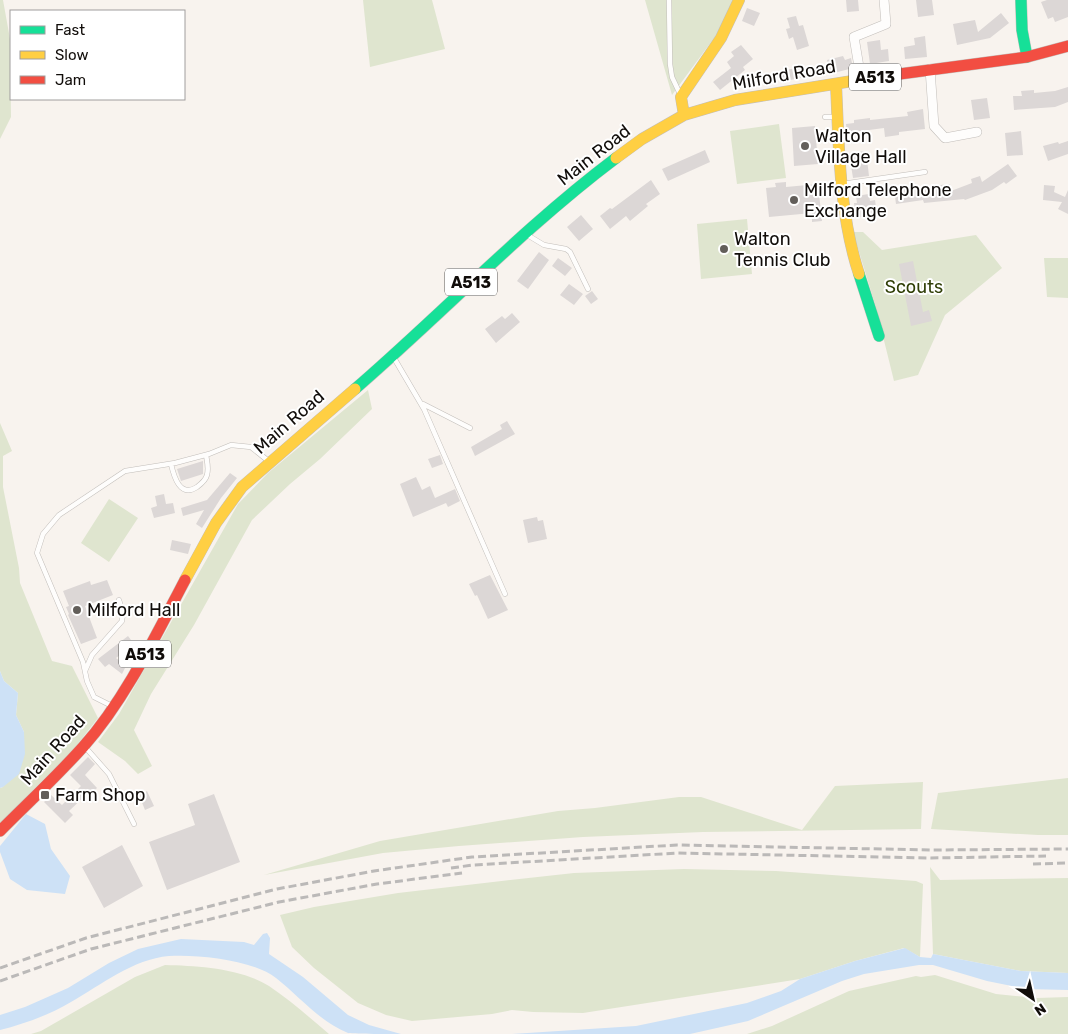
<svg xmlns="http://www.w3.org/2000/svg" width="1068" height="1034" font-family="Rubik,sans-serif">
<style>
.green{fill:#dfe5cf}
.water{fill:#cde1f6}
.building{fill:#dcd7d6}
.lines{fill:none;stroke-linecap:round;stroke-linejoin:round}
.lane-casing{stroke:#c2beba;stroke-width:5.5}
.street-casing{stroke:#c2beba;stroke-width:10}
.fast-casing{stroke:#c2beba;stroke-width:12}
.slow-casing{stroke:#c2beba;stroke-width:12}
.jam-casing{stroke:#c2beba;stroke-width:12}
.lane{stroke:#fefdfc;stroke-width:4.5}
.street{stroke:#fefdfc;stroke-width:9}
.fast{stroke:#16e098;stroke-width:11}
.slow{stroke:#ffcf43;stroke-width:11}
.jam{stroke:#f24e42;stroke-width:11}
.rail{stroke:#bbb9b8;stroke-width:3;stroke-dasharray:8 4;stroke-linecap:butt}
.poi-dot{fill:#625e5a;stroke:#fff;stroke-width:2}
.labels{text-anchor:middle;stroke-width:4;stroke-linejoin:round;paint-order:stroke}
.shield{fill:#fff;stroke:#585654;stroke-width:1}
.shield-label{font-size:16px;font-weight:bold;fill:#110d0a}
.street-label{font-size:18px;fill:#110d0a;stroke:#fff}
.poi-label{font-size:18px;fill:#110d0a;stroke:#fff;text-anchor:start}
.park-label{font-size:18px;fill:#303f07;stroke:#fff}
</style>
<rect width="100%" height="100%" fill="#f8f3ee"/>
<path class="green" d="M0,0H3L10,39L11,117L0,139Z
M363,0H432L445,49L370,67Z
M645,0H733L720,30L672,95Z
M779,124L786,178L737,184L730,131Z
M747,219L752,274L701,279L697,224Z
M853,232H863L882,250L976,235L1002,268L945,315L918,375L894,381L875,304Z
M1044,258H1068V298L1047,297Z
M368,390L372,409L320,459L290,484L252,520L194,625L151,694L134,730L152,766L138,774L125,761L98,742L119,714L238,504L268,473Z
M0,423L12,451L3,456V487L19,568L20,583L52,661L72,666L98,718L73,750L0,823V788L3,787L24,732L16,715L18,693L4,681L0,671Z
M109,499L138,518L109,562L81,543Z
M1068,778V835H1038L931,829L938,793Z
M923,782L921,829L703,832L583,837L459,846L383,853L264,875L380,841L558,811L595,808L679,797H701L802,830L835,786Z
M930,867L940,880L1068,878V973L1021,971L933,954Z
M684,869L776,871L916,881L923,884L920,957L904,948L855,961L800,979L583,1013L533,1012L512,1010L492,1014L412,1021L386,1015L358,1003L314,968L292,947L280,915L314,907L398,893L493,882L574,873Z
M165,965C198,966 240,968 269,986C290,1000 310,1018 329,1034H31L41,1031L135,977Z
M935,975L996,994L1037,998L1068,997V1034H747L772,1026L849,991L916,976L921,977Z"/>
<path class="water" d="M0,671L4,681L18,693L16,715L24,732L25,754L19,774L3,787L0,788Z
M26,814L45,824L51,849L70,876L65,894L27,890L10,879L0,852V846Z
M267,933L270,938L269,954L303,977L348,1015L369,1025L401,1034C390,1034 357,1034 348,1033C320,1022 299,996 276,978C253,960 197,954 169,956C133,959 101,985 71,1002C49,1015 24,1024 0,1030V1015L25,1007L68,988L109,963L138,949L181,939L244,942L254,945L263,934Z
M905,948L920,957L931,958L933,954L1021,971L1068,973V990L1027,989L987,981L933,965H919L864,974L842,981L748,1021L690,1034H512L636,1026L747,1003L781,991L800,979L855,961Z"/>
<path class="building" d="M846,0H858L859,11L847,12Z
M916,0H932L934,15L918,17Z
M1047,0H1068V17L1055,22L1053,17L1048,19L1041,2Z
M747,8L760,13L754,26L742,21Z
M1001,13L1009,23L990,38L957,45L953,24L975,20L978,32Z
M796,16L799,26L803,25L809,46L797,50L793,37L789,39L786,29L790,28L787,18Z
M925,36L927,57L905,59L904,47L915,45L914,38Z
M880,40L881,50L888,49L889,61L870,64L867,42Z
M741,45L753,59L743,67L745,70L720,90L713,82L731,68L727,62L734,56L731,52Z
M843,56L845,60L851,58L853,68L830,74L827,60Z
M803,67L805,77L781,82L779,71Z
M1068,87V102L1055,107L1014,110L1013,96H1022L1021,91L1034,90V93L1055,91Z
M987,98L990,118L974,120L971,100Z
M923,109L925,129L899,132V135L885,137L884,128L847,133L846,124L854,123V120L870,118V120L908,116L907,112Z
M815,126L818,164L794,166L792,128Z
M1021,131L1023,155L1007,156L1005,133Z
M1068,141V154L1048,161L1043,146L1058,142L1059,144Z
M705,150L710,162L668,181L662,169Z
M866,151L869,176L853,178L849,153Z
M1008,164L1017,176L1006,184L1004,182L992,190L965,200L964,199L924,203L923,200L896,204L894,189L911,186L912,188L950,184L951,191L972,183L971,179L980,176L982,182Z
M651,180L660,194L646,204L648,206L630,221L626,216L610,229L600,216L610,208L612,209Z
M786,182V187L818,184L822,221L812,222V213L769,217L766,188L776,187L775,183Z
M1044,185L1055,186L1054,192L1065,197L1068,190V214L1058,209L1062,202L1043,200Z
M869,194L870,201L875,200L877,214L856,218L854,203H857L856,196Z
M581,215L593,229L579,241L567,227Z
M539,252L549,260L528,289L517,281Z
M558,258L572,268L565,276L552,266Z
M913,261L923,312L929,310L932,321L911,326L899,264Z
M569,284L583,294L574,305L560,295Z
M592,291L598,299L591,304L585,296Z
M512,313L520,322L496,343L485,329L502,316L505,319Z
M507,421L515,434L475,456L471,447L502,429L500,425Z
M440,455L443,464L432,468L428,459Z
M203,461V474L181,481L177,469Z
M230,473L237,478L221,498L202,528L196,524L204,510L183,516L181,508L207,500Z
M416,477L422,490L430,486L435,498L455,489L460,501L448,507L446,503L413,517L400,484Z
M164,494L166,504L173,503L175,513L154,518L151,508L157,506L155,496Z
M537,517L538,521L543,520L547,539L528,543L523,520Z
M172,540L191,544L188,554L170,550Z
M490,575L508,610L488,619L477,595L475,596L469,584Z
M107,580L113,595L85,606L97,638L81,644L68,615L69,614L66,607L69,606L63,591L90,581L91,585Z
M128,636L134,644L116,658L126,666L122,674L109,664L105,667L98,659Z
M88,757L95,764L85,775L97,788L90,795L88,793L69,811L73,815L65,823L44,802L51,795L62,805L81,786L70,775Z
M147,791L154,806L145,810L139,795Z
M214,794L240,862L167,890L149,842L195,825L188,804Z
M122,845L143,886L104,908L82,867Z"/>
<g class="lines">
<g class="lane-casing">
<path id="lane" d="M669,0L670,64L672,77L680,94
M825,117H836
M842,184L925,172
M529,236L544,245L566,249L570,252L588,289
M394,358L424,409L505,594
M423,404L470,428
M171,464C174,477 180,498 197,487C201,484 206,479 207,475C209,468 207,461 206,455
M85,671L92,655L122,621L123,613L119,600
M110,705L94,697L87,681L83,662L37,553L43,534L59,515L125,471L175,463L209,454L231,445L251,447L266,459
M86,748L109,774L134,824"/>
</g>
<g class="street-casing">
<path id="street" d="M930,69L934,126L945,138L977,132
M861,79L854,37L886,24L884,0"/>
</g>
<g class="fast-casing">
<path id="fast" d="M1021,0L1022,30L1027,57
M859,274L879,336
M355,389C443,313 523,228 616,158"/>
</g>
<g class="slow-casing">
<path id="slow" d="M836,84C839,148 839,213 859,274
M684,115L681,97L721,38L739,0
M616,158L642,139L684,115L735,100L877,77
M185,580L216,523L242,487L355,389"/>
</g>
<g class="jam-casing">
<path id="jam" d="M877,77L1027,57L1068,46
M0,831C28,803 57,776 83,747C125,700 156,635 185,580"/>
</g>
<use href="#lane" class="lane"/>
<use href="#street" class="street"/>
<use href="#fast" class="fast"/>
<use href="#slow" class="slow"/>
<use href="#jam" class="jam"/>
<path class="rail" d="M1033,864L1068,863
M451,868L473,865L678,853L931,858L1046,856
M0,968L86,938L277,889L374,871L472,857L677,845L931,850L1068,849
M0,981L91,949L279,902L377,884L462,873"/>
</g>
<g class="poi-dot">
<circle cx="805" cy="146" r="5"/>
<circle cx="794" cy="200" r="5"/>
<circle cx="724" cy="249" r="5"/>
<circle cx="77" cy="610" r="5"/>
<rect x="40" y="790" width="10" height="10" rx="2.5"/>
</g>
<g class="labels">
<g class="shield">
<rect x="849" y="63.5" width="52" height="27" rx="4"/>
<rect x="445" y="268.5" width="52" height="27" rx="4"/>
<rect x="119" y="640.5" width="52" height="27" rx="4"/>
</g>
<g class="shield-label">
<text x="875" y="83">A513</text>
<text x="471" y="288">A513</text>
<text x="145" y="660">A513</text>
</g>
<g class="street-label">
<text transform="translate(784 75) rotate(-10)" y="6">Milford Road</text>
<text transform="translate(594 155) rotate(-38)" y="6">Main Road</text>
<text transform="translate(289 422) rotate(-41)" y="6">Main Road</text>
<text transform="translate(53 750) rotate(-48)" y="6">Main Road</text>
</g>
<g class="poi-label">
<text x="815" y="142">Walton<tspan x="815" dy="21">Village Hall</tspan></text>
<text x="804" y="196">Milford Telephone<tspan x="804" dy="21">Exchange</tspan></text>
<text x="734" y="245">Walton<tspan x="734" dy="21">Tennis Club</tspan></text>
<text x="87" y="616">Milford Hall</text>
<text x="55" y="801">Farm Shop</text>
</g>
<g class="park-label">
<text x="914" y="293">Scouts</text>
</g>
</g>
<rect x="10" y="10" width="175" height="90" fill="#ffffff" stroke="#a09e9d"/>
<rect x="20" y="26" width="25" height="8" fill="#16e098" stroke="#a09e9d"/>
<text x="55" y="35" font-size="15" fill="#110d0a">Fast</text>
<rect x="20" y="51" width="25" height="8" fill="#ffcf43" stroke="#a09e9d"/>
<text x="55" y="60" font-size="15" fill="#110d0a">Slow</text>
<rect x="20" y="76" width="25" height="8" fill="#f24e42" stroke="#a09e9d"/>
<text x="55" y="85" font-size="15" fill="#110d0a">Jam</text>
<g transform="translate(1033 999) rotate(146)" stroke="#ffffff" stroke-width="4" paint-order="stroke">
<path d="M0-4L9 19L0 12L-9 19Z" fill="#110d0a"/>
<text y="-8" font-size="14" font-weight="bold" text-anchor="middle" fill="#110d0a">N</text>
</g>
</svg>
